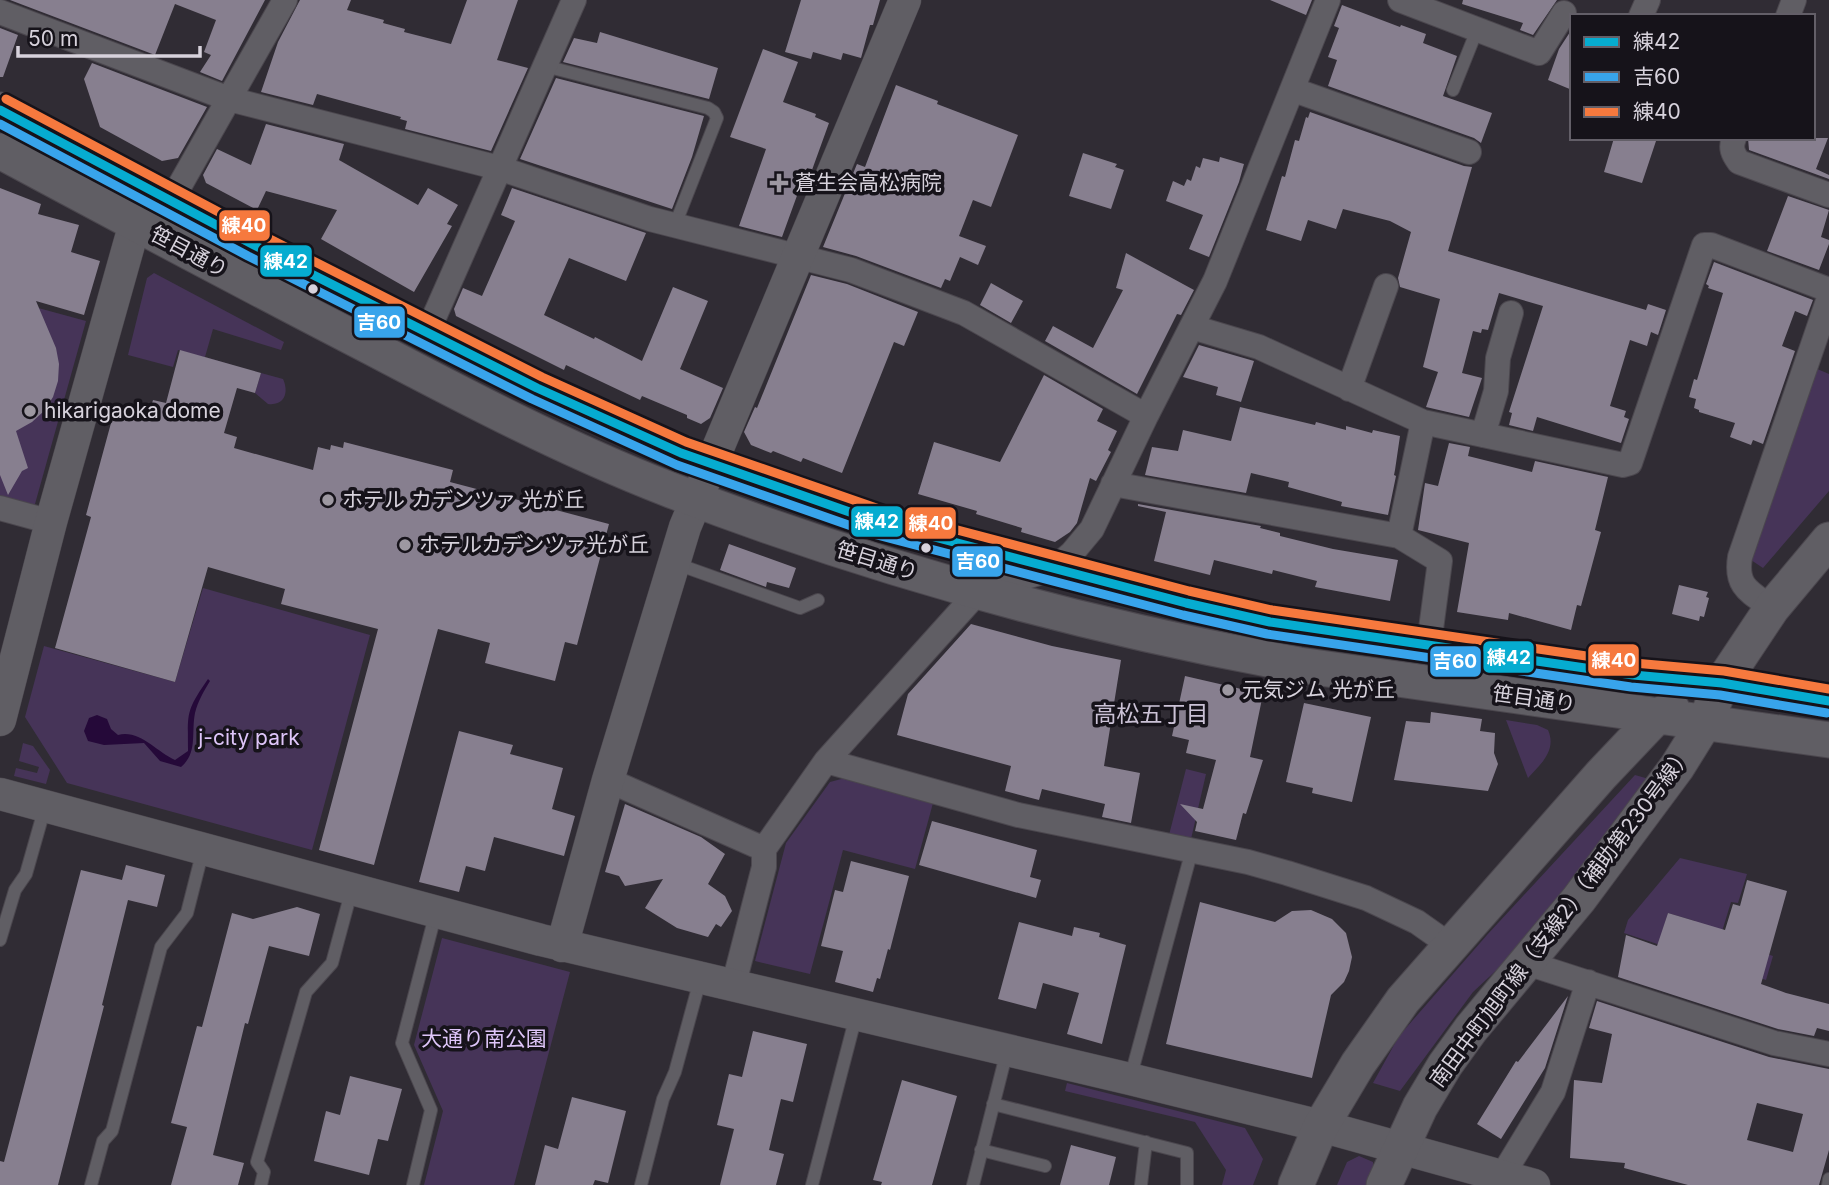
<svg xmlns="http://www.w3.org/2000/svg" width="1829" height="1185" font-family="Inter,'Noto Sans JP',sans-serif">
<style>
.green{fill:#463458;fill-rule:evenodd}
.water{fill:#250939}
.building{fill:#877f8f;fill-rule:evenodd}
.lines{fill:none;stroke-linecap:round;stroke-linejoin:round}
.service-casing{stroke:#4b474e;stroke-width:14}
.minor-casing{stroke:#4b474e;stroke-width:26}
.tertiary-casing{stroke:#4b474e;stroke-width:33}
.secondary-casing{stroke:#4b474e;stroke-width:37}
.service{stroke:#605e64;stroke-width:12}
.minor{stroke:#605e64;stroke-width:24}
.tertiary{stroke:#605e64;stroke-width:32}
.secondary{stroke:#605e64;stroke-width:35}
.bus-1-casing{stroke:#16131a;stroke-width:14}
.bus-2-casing{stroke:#16131a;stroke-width:14}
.bus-3-casing{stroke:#16131a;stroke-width:14}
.bus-1{stroke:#06acd0;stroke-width:9}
.bus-2{stroke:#38a4eb;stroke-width:9}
.bus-3{stroke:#f6793e;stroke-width:9}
.poi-dot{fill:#9d98a1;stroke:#16131a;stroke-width:2.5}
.bus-dot{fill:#d7d2dc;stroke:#16131a;stroke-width:2.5}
.labels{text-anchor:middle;stroke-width:7;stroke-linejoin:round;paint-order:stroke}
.poi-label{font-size:21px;fill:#d7d2dc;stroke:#16131a;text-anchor:start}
.street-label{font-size:21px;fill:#d7d2dc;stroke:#16131a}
.park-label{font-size:21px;fill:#dec5f9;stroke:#16131a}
.neighbourhood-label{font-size:23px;fill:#cbc2d6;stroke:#16131a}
.line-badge{stroke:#16131a;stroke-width:2.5}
.badge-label{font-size:19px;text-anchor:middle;font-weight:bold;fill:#fff}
</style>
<rect width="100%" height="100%" fill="#302c34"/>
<path class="green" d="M154,273L284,342L281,350L213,329L205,357L239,367L178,350L173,367L128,355L147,278Z
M0,274L20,303L86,321L35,504L28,508L0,501Z
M1815,368L1829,374V491L1763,568L1751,560Z
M261,373L283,379C289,392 285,406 268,404L255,393Z
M203,588L370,635L312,850L67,783L25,717L44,646L175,682Z
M1506,720L1537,725L1548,730C1557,750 1541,764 1528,778Z
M23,743L33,746L50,770L46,784L14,776L16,768L37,773L39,767L19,761Z
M1186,769L1206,774L1191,839L1169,835Z
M1635,775L1656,781L1532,937L1473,992L1400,1091L1373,1083L1399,1036L1487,935Z
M845,778L933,803L915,869L843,850L810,974L755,961L786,843L830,782Z
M1680,858L1747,874L1738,903L1731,902L1720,938L1773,956L1766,980L1624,933L1628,920ZM1668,913L1695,921L1693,929L1660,939Z
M442,938L570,972L514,1185H424L443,1111L414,1045Z
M1067,1083L1245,1128L1263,1159L1253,1185H1222L1226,1170L1195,1122L1065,1091Z
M1359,1156L1373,1162V1178L1369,1185H1337L1347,1162Z"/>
<path class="water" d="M208,679L210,681C204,691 198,701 195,713C191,733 198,753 181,767L160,761L144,743L104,745L88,741L84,731L89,718L97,715L107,719L111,729L118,735C139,729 157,752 175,760L188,751C188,713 185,712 208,679Z"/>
<path class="building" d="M10,0H265L222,81L200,72L211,55L204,52L216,20L175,4L155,55Z
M300,0H351L347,10L384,20L383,23L405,29L404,32L451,44L467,0H518L497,60L528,68L491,151L405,129L407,121L400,119L401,117L317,94L313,105L261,92L278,42Z
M801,0H880L873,25H870L861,58L843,53L841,60L813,52L811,59L785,52Z
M1270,0H1312L1306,15Z
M1463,0H1557L1533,35L1520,30L1523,23L1462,4Z
M1342,5L1400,27L1401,25L1426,34L1423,43L1457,56L1443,96L1492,113L1481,143L1474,138L1328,86L1337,60L1328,57L1339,28L1334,26Z
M0,28L18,35L3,77H0Z
M1572,29V90L1548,80L1559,49Z
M600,32L718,68L709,99L563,62L574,38L597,43Z
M763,49L798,62L783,102L816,114L815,117L829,123L812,170L807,168L782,237L739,226L766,149L730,137Z
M92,63L207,107L178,158L162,161L100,127L84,79Z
M556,78L704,116L692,157L672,209L520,159Z
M896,85L938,101L937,104L1018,135L991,207L973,200L959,236L986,246L978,265L960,257L950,281L945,279L941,288L856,256L823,247L857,164L865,167Z
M1310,112L1464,166L1472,167L1448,251L1646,310L1648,304L1666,310L1658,335L1651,332L1647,346L1630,340L1610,406L1626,411L1624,417L1629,419L1621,443L1537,417L1533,431L1509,425L1512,413L1509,412L1543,306L1499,293L1488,330L1482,329L1481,333L1473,331L1462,373L1482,378L1469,417L1426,407L1438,372L1423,367L1440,299L1400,287L1398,278L1411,232L1390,221L1343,209L1336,229L1308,220L1301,241L1266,230L1282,176L1285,177L1295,140L1299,141L1306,117L1308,118Z
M266,124L344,144L339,160L418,205L428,188L458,205L447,224L452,226L414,292L321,239L337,210L266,191L257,210L206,183L203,175L217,149L251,165Z
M1614,138H1657L1642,183L1604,172Z
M1748,138H1828L1816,169L1829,175V179L1749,150Z
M1083,153L1117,164L1115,167L1124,170L1111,209L1069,196Z
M1220,157L1244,164L1239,182L1209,257L1189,249L1203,215L1166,201L1173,181L1184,186L1187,179L1191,181L1196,166L1200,168L1203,158L1219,162Z
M0,188L41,204L38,214L79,225L71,252L100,261L84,315L36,301L56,348L59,364L58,381L53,397L44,411L32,422L16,431L28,468L22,471L8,495L0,475Z
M512,188L646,233L626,281L569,258L544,315L594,339L595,337L642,361L673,287L708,301L680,369L723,388L710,418L701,424L687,418V415L642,396L640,400L566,365L564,370L456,316L454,309L463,288L482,296L515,221L501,215Z
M1788,196L1829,210L1821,237L1829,240V244L1819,270L1767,251Z
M1126,253L1194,290L1181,315L1177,314L1137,394L1045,341L1053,326L1093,348L1123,290L1116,288Z
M1714,262L1813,300L1807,316L1795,311L1782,346L1795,351L1763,444L1753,440L1751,445L1730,437L1735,423L1699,412V410L1694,408L1696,399L1689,397L1694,379L1697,380L1723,293L1708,288L1709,286L1706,284Z
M811,275L847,284L918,312L904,346L894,342L842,473L803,458L801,462L773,451L771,453L751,445L744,432L755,407L757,408Z
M991,283L1023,301L1011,323L980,305Z
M1199,345L1254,361L1241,402L1216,395L1218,387L1183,377Z
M180,350L261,373L255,393L237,388L224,433L237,437L234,448L313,470L318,447L330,450L331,445L343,448L344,442L453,470L450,482L609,524L577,645L565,642L555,681L485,663L490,643L438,629L374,865L319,850L378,629L281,604L285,589L208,567L175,682L55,648L91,517L86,515L114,412L129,416L133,406L150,410L153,400L166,403Z
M1044,375L1103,409L1097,421L1117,431L1108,450L1111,452L1096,481L1090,478L1077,523L1070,532L1055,542L1021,532L1022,528L976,514L977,511L918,494L934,442L1000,462Z
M1240,407L1315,425L1316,422L1346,430V426L1372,433L1373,430L1400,436L1395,470L1394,475L1396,476L1388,515L1341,506L1342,502L1288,487L1289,482L1251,473L1246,493L1145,475L1152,447L1178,451L1183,430L1231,441Z
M1449,443L1470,447L1468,456L1532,472L1535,461L1608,477L1595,530L1601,532L1581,606L1577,605L1571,630L1509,613L1508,620L1457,612L1469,543L1418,530L1425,483L1438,486Z
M1138,504L1261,526L1260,528L1280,533V536L1333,549L1398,560L1390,601L1315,587L1317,581L1273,570L1272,574L1214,560L1210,575L1154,561L1166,512L1138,506Z
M729,544L796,568L789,588L767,582L766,587L720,570Z
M1679,585L1708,592L1706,597L1709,598L1704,617L1700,616L1699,621L1672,614Z
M971,624L1052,646L1121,660L1104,766L1140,773L1131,823L1102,817L1105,804L1042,789L1039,800L1005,791L1011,766L897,735L908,694Z
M1185,676L1263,694L1250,757L1263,760L1246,814L1243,813L1236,840L1195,831L1197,822L1180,804L1203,809L1216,760L1186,753L1189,740L1172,736Z
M1304,703L1371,717L1352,802L1312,793L1313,788L1286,782Z
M1431,712L1482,719L1480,731L1495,733L1494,753L1498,764L1488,791L1394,780L1406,721L1430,723Z
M459,731L513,745L510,754L563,768L552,809L575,816L564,856L494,837L485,871L466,866L459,892L419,882Z
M625,804L701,837L725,854L708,884L725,896L732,911L721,927L716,924L708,937L677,928L645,908L663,879L625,886L619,876L605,872Z
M932,821L1037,850L1030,877L1041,880L1036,898L919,865Z
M851,861L909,876L890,950L888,949L880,979L877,978L873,992L835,982L843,951L821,946L835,890L843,892Z
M126,865L165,875L157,907L128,900L102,1005L104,1006L58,1185H0V1161L4,1162L81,870L122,880Z
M1747,880L1787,891L1761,984L1786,993L1829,1004V1031L1817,1028L1814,1036L1778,1029L1618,977L1626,935L1657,946L1668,913L1725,930L1733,904L1740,906Z
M1200,902L1275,922L1292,911L1311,910L1332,919L1346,933L1352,957L1349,971L1344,982L1331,995L1312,1078L1166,1044Z
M297,907L320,914L309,956L269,946L248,1024L245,1023L213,1155L244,1163L238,1185H171L187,1127L171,1123L197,1026L202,1027L232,913L253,919Z
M1019,922L1072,936L1074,927L1100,933L1099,937L1126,945L1102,1044L1067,1034L1079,993L1043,983L1036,1009L998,999Z
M1568,996L1545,1068L1501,1139L1477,1124L1516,1061L1518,1062Z
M1597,1001L1769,1057L1829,1069V1150L1819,1185H1688L1624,1168L1625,1163L1570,1158L1574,1080L1602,1083L1612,1034L1589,1028ZM1757,1103L1803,1114L1793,1152L1747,1140Z
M753,1031L807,1044L793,1102L781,1099L769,1150L784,1154L776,1185H720L734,1129L717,1125L729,1074L742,1077Z
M350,1076L402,1089L388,1141L378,1139L369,1175L314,1161L326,1111L340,1115Z
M902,1080L957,1096L932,1185H881L882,1182L873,1180Z
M572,1097L626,1111L608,1183L595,1180L593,1185H535L545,1145L558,1149Z
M1071,1145L1116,1157L1109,1185H1060Z"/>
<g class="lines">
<g class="service-casing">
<path id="service" d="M545,66L708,108L714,112L717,118L675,225
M1453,90L1477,30
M674,563L800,608L818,600
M0,940L15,890L26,874L45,807
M1130,1079L1192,850
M993,1104L1187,1153V1185
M981,1150L1045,1166
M91,1185L103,1141L112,1131L161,947L187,913L203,850
M261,1185L264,1172L257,1162L306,992L332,963L352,889
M413,1185L431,1110L402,1043L436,912
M641,1185L663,1099L675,1072L700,980
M812,1185L856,1016
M973,1185L1007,1051
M1141,1185L1146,1142
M1828,1185L1829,1179"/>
</g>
<g class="minor-casing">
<path id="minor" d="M1328,0L1215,281L1146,416L1092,529L1072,553L1055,568L978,592L826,761L1018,815L1248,862L1287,873L1366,898L1417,922L1451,946
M1400,0L1539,53L1564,13
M0,12L229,99L499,168L650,219L851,270L964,313L1146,416
M1641,16L1648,0
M1788,16L1794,0
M1294,90L1469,152
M1734,138C1730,148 1733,154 1739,162L1829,195
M171,201L285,0
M1192,327L1259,347L1423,422
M428,331L574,0
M1349,389L1386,286
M1483,435L1496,391L1498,358L1511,313
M1113,484L1399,536L1440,561L1429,644
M0,508L51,522
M1399,536L1423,422L1623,465L1630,463L1704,245H1711L1829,290
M1772,608C1750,592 1735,587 1740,557L1829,298
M608,780L764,849L826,761
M1527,963L1774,1043L1829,1054
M733,987L764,867V849
M1502,1176L1553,1092L1588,982"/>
</g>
<g class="tertiary-casing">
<path id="tertiary" d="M0,720L51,522L135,223
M0,794L541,940L1130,1079L1321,1126L1534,1185
M562,946L608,780L685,527L905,0"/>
</g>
<g class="secondary-casing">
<path id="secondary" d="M0,110L254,245L537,388L681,453L881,523L1186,603L1270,622L1633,675L1722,683L1829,701
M0,151C123,217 245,282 369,346C466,397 565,449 668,489C872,568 1084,626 1299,665L1829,740
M1296,1185L1321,1126L1358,1064L1403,1000L1601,775L1656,717L1672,709
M1384,1185L1420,1107L1445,1065L1471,1029L1579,899L1677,767L1705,722L1722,683L1772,608L1829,540"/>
</g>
<use href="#service" class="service"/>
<use href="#minor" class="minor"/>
<use href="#tertiary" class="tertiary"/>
<use href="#secondary" class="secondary"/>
<g class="bus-1-casing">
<path id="bus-1" d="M0,110L254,245L537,388L681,453L881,523L1186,603L1270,622L1633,675L1722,683L1829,701"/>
</g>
<g class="bus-2-casing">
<path id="bus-2" d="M0,124L248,256L532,399L677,465L877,535L1183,615L1267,634L1631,687L1720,695L1827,713"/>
</g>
<g class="bus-3-casing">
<path id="bus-3" d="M6,99L260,234L542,377L686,442L885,511L1189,591L1272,610L1634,663L1724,671L1829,689"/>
</g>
<use href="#bus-1" class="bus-1"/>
<use href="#bus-2" class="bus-2"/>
<use href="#bus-3" class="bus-3"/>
</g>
<g class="poi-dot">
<path d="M775.5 172.5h7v7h7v7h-7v7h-7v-7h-7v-7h7z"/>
<circle cx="30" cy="411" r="7"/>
<circle cx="328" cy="500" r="7"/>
<circle cx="405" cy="545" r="7"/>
<circle cx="1228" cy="690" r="7"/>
</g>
<g class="bus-dot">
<circle cx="313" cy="289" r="6"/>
<circle cx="926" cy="548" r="6"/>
</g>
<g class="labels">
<g class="poi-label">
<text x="795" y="190">蒼生会高松病院</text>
<text x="44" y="418">hikarigaoka dome</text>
<text x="342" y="507">ホテル カデンツァ 光が丘</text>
<text x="419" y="552">ホテルカデンツァ光が丘</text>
<text x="1242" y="697">元気ジム 光が丘</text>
</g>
<g class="street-label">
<text transform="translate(189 252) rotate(28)" y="7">笹目通り</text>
<text transform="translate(877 561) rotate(17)" y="7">笹目通り</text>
<text transform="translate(1534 699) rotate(8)" y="7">笹目通り</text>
<text transform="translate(1561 917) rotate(-53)" y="7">南田中町旭町線（支線2）（補助第230号線）</text>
</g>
<g class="park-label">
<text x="249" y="745">j-city park</text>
<text x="484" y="1046">大通り南公園</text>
</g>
<g class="neighbourhood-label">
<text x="1151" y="722">高松五丁目</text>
</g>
</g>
<g class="line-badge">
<rect x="218" y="209" width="53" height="33" rx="7" fill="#f6793e"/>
<rect x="259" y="244" width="54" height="34" rx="7" fill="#06acd0"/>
<rect x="353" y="305" width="53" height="34" rx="7" fill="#38a4eb"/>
<rect x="850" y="505" width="54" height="33" rx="7" fill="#06acd0"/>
<rect x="904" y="506" width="53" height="34" rx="7" fill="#f6793e"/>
<rect x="951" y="545" width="53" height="33" rx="7" fill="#38a4eb"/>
<rect x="1482" y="640" width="53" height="34" rx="7" fill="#06acd0"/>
<rect x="1587" y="643" width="53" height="34" rx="7" fill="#f6793e"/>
<rect x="1429" y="645" width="53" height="33" rx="7" fill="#38a4eb"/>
</g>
<g class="badge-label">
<text x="244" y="232">練40</text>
<text x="286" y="268">練42</text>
<text x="379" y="329">吉60</text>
<text x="877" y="528">練42</text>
<text x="931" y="530">練40</text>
<text x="978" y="568">吉60</text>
<text x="1509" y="664">練42</text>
<text x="1614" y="667">練40</text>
<text x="1455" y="668">吉60</text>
</g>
<rect x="1570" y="14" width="245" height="126" fill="#16131a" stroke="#635f68" stroke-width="2"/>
<rect x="1584" y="37" width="35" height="10" fill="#06acd0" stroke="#635f68" stroke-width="2"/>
<text x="1633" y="49" font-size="21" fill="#d7d2dc">練42</text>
<rect x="1584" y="72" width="35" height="10" fill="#38a4eb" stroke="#635f68" stroke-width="2"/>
<text x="1633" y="84" font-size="21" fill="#d7d2dc">吉60</text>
<rect x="1584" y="107" width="35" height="10" fill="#f6793e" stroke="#635f68" stroke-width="2"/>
<text x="1633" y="119" font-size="21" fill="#d7d2dc">練40</text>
<path d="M18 46v10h182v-10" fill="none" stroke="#d7d2dc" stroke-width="3.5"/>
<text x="28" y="46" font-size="21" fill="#d7d2dc" stroke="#16131a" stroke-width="5" paint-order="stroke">50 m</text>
</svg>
